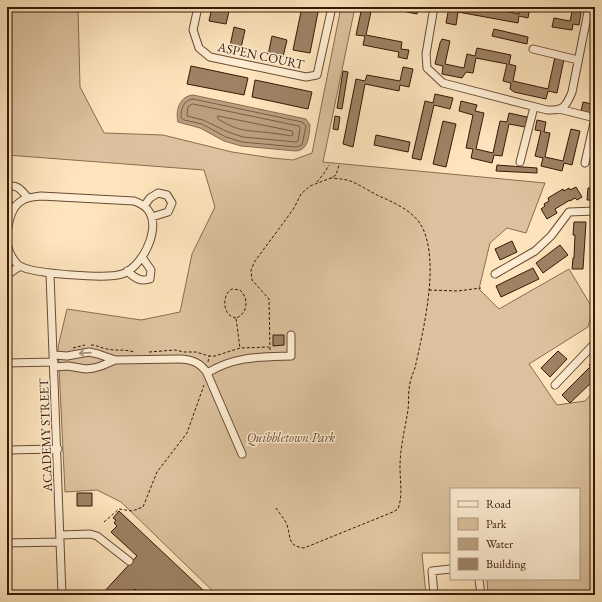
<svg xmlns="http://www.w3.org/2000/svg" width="602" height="602" font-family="'EB Garamond',serif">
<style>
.green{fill:#dbc19d;stroke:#896c51}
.water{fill:#ba9f7e;stroke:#86694e}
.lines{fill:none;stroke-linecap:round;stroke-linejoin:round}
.shore{stroke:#785c42;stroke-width:1}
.building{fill:#9e8264;stroke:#371805}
.minor-casing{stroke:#684b33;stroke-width:9}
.path{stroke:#371805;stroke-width:1;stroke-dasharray:3 2;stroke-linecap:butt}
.minor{stroke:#feedd3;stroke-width:7}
.oneway{stroke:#a48d76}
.labels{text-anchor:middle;stroke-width:3;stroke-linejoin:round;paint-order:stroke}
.street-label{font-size:13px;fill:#371805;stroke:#feedd3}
.park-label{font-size:13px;font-style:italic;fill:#684b33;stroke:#feedd3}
</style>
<rect width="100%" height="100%" fill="#fde4bc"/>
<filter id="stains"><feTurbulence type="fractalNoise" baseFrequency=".005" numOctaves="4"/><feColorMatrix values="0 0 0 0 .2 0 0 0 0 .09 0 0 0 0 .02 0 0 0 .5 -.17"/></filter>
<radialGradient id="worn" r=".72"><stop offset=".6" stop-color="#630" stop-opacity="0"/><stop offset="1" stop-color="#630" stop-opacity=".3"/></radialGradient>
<path class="green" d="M8,7H78L80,87L104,133L163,135L232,152L272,158L293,160L312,153L341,7H355L323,162L545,183L526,233L507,228L490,243L479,289L499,309L569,269L593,309L588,327L529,364L557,405L585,401L595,390V595H488L487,579H579V489H451V553H422L426,595H217L121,502L97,490L65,492L58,347L67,309L141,320L180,312L192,254L215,207L204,170L7,155Z"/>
<path class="water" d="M193,95L306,119L310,125C309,135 309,150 296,151L241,146L224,141L200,128L178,122C175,110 180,96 193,95Z"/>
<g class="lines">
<path class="shore" d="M193,99L302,122L306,126L302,145L296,147L242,142L226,137L202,124L184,120L181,118C181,109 183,100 193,99Z
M193,104L299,126L300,128L298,141L296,142L243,137L228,132L203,120L187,116L188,107Z
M218,116L292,131L293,134L292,136C285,135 279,134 272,133C248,130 241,133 218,119Z"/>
</g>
<path class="building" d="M212,7H230L226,24L209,21Z
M302,7H319L310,53L293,50Z
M362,7H372L366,35L402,42L401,49L409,50L407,59L398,57L399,52L363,45L365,36L356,35Z
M382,7H419L417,14Z
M449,7H485L519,14L520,7H530L528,18L519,16L518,23L458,12L456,25L446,23Z
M573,7H582L579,25L573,24L572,30L552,27L554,18L570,21Z
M234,27L245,30L241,48L230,46Z
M494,29L528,37L527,44L492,36Z
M272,36L287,40L283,57L268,55Z
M442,39L450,41L445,64L464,68L467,54L475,56L477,48L511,55L509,64L516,66L513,81L548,89L555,57L564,59L557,93L548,91L546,99L514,92L510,89L511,83L503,81L507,64L476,58L473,73L466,72L462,78L442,74L443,66L435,64L440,43Z
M191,66L248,78L244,95L187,84Z
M403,67L413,69L409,87L400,85L399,91L365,84L353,147L343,144L356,79L365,81L367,75L400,81Z
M343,71L348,72L342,109L337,108Z
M255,80L312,92L308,109L252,97Z
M595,92V106H592L591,113L581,111L583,102L592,104Z
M435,94L453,98L450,109L434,105L421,160L412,158L425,101L433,103Z
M461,101L477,105L475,111L484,113L476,149L493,153L500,121L507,122L509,113L527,117L525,127L509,124L502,156L494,155L492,163L471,158L473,149L466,148L473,115L459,111Z
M335,116L340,117L338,130L333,129Z
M537,120L546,122L544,132L550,133L545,157L563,161L571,129L580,131L572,165L564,163L562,171L541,166L543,158L535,156L541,131L535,130Z
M443,121L456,124L446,167L433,164Z
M376,135L410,142L408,152L374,145Z
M497,165L537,168V173L496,171Z
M576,187L582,197L577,200L575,198L570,201V200L555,209L557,213L547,219L541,209L545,206L544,204L549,201L548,198L563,189L564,191L569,188L570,190Z
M588,188H595V200H587Z
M574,222H586L583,269H572L573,258H574L575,235H573Z
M512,241L517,252L500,260L495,249Z
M560,245L568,255L543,273L536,263Z
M533,268L539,279L501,297L496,286Z
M273,335H284V345L273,346Z
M558,351L567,359L550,377L541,368Z
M594,360L595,379L570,403L562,395L591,366L589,365Z
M77,493H92V506H77Z
M119,511L204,591L208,595H140L141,594L135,589L129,595H101L137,556L111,532L117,526L114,523L116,520L113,518Z"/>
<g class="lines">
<g class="minor-casing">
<path id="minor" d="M198,7L193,30L199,48L210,57L306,77L317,75L332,7
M434,7L426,54L427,68L443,83L547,110C563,111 566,107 572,92L589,7
M533,49L578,60
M559,109L595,118L585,163
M520,162L534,107
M7,187C17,183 22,191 28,198
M41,196L134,201C140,203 147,207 150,213C160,232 141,268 122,274C109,279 33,274 20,266C17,265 14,260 12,257C3,243 7,208 23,200C28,197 35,197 41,196Z
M7,202L13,210
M144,206L150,198L158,193L167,195L172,203L168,212L152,217
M595,263V269
M127,271C135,278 140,282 150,279L151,270L142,257
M50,274L62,595
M495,274L535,251L551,236L569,212L595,211
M7,275L20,266
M54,355L67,356L89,352L98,354L115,360L179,359C191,359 201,363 207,373L242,454
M7,363L54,362
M54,367L68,366L86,369L94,368L101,366L115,360
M207,373C235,356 260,357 291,356V335
M555,385L595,343
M7,450L58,449
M60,535L90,534L97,536L129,561
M7,543L60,542
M479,579L481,595
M434,595L432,571L451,569"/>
</g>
<path class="path" d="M317,182L325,172L329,165
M429,290L458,291L481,288
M236,318C224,316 222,301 228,292L232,289L240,290C249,298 248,314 236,318L240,348
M91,345C97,345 101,348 107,349C117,351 125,349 134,352
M73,348L85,345
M270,350L269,299L252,280L251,270L255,261L284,222L294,208L301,194L310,186L331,178L336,175L339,165
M149,352L175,350L184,352H196L209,356H215L240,348L269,347
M208,362L209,356
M276,508C279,513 285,519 287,525C291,537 287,546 304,548L393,512L398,509C403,495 400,482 400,467C400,448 405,429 408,410C409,401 408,392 410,383C411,378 413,373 415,368C423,331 441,260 421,225C413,211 393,202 379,196C371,192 363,187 355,183C348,179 339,179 331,178
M104,522L119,509L132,511L143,507L157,472L187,433L204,385"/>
<use href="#minor" class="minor"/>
</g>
<defs><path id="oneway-shaft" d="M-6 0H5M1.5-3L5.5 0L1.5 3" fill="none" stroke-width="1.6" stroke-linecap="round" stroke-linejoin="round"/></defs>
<use class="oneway" href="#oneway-shaft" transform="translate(85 353) rotate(176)"/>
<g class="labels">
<g class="street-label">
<text transform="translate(261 55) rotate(12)" y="5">ASPEN COURT</text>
<text transform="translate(45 435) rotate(-92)" y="5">ACADEMY STREET</text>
</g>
<g class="park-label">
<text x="291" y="442">Quibbletown Park</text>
</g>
</g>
<rect width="602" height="602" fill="none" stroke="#fde4bc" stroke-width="24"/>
<rect x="8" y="8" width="586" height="586" fill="none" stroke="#371805" stroke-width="2"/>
<rect x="12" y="12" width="578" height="578" fill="none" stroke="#371805"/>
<rect x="450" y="488" width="130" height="92" fill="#feedd3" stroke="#ae9881"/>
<rect x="458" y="501" width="20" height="6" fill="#feedd3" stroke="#ae9881"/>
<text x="486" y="508" font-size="12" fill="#371805">Road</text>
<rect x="458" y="518" width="20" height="12" fill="#dbc19d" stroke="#ae9881"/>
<text x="486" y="528" font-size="12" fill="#371805">Park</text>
<rect x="458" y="538" width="20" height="12" fill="#ba9f7e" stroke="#ae9881"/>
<text x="486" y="548" font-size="12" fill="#371805">Water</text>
<rect x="458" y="558" width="20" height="12" fill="#9e8264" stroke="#ae9881"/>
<text x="486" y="568" font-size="12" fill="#371805">Building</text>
<rect width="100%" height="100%" filter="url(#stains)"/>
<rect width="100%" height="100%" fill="url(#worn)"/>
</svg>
